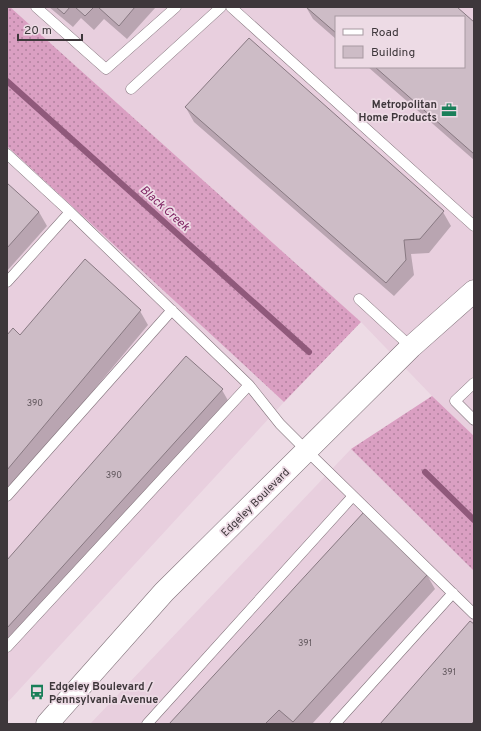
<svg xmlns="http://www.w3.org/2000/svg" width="481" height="731" font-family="Overpass,sans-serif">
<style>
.built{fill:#e8cfde;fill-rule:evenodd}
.grass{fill:url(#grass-dots)}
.shadow{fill:#0003}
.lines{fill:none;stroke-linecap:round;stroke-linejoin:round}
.stream{stroke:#90597b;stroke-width:6}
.building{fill:#cdbcc6;stroke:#887982}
.service-casing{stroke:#81727a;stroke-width:11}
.tertiary-casing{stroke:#81727a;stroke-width:23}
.service{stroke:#fff;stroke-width:10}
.tertiary{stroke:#fff;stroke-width:22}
.labels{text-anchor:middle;stroke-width:3.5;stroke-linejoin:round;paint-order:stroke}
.number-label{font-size:9px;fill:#62585e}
.poi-label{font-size:11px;font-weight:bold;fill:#3e373b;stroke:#eddbe5;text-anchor:end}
.street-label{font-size:11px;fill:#3e373b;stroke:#eddbe5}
.water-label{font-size:12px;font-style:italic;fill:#812665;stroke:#eddbe5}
</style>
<defs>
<pattern id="grass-dots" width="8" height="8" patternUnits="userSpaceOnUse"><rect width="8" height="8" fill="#da9fc2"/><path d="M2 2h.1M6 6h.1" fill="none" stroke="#b2829f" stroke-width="1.8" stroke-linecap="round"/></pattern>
</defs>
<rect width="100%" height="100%" fill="#eddbe5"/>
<path class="built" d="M10,7H474V436L432,396L361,322ZM336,17H464V67H336Z
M7,146L284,402L7,703Z
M351,449L474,571V724H90Z"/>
<path class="grass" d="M7,7H10L361,322L284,402L7,146Z
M432,396L474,436V571L351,449Z"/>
<path class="shadow" d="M49,7H156L127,39L104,19L94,30L81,18L73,27Z
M306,7H456L474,23V160L368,67H464V17H336V39L313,19Z
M186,108L443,212L451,226L429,253L411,254L414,275L394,296L194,122Z
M7,185L39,212L47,226L7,271Z
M140,311L148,325L7,494V336L20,337Z
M222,390L230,404L7,643V562Z
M427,575L435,589L312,724H171Z"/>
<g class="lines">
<path class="stream" d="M7,81L309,352
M425,472L474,520"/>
</g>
<path class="building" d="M56,7H70L64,14Z
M75,7H94L85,16Z
M98,7H135L119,26Z
M306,7H457L474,22V154L375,67H464V17H336V33Z
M249,38L444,211L420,239L404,240L406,260L386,283L185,107Z
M7,183L39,212L7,248Z
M85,259L141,310L7,470V335L13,328L20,335Z
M186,356L223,389L7,628V560Z
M364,512L427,575L293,722L279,710L265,724H169Z
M470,621L474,624V721L471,724H380Z"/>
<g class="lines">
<g class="service-casing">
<path id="service" d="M36,7L106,69L176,7
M231,7L474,226
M131,89L221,7
M7,154L70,212L7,282
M359,299L411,347
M474,383L455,401L474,420
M249,385L280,424L307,451L474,614
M7,496L172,310
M7,647L249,385L70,212
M147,724L353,496
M335,724L453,593"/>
</g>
<g class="tertiary-casing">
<path id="tertiary" d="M47,724L164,592L411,347L474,291"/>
</g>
<use href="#service" class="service"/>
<use href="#tertiary" class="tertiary"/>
</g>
<defs>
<g id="office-bare" transform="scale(1.2)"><path d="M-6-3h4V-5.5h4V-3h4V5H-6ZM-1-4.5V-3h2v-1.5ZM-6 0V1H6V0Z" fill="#197f59" stroke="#eddbe5" stroke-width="2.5" paint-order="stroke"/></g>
<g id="bus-bare" transform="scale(1.2)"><path d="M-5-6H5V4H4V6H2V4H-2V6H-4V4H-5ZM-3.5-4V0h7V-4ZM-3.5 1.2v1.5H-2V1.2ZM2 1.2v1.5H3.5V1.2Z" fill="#197f59" stroke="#eddbe5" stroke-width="2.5" paint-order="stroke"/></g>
</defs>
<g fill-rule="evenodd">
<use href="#office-bare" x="449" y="110"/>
<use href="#bus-bare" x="37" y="692"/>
</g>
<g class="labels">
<g class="number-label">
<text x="35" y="406">390</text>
<text x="114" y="478">390</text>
<text x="305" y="646">391</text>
<text x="449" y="675">391</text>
</g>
<g class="poi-label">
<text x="437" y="108">Metropolitan<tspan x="437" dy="13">Home Products</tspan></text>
<text x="49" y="690" text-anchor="start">Edgeley Boulevard /<tspan x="49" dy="13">Pennsylvania Avenue</tspan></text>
</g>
<g class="street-label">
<text transform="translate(255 502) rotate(-45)" y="4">Edgeley Boulevard</text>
</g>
<g class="water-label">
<text transform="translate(165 208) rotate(42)" y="4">Black Creek</text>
</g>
</g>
<rect width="481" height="731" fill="none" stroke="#3e373b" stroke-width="16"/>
<rect x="335" y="16" width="130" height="52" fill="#eddbe5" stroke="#a799a1"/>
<rect x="343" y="29" width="20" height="6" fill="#ffffff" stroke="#a799a1"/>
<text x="371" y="36" font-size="12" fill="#3e373b">Road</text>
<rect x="343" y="46" width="20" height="12" fill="#cdbcc6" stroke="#a799a1"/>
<text x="371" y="56" font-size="12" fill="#3e373b">Building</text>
<path d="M18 34v6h64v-6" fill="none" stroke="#3e373b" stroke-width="2"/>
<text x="24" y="34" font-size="12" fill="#3e373b" stroke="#eddbe5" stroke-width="3" paint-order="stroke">20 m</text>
</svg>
